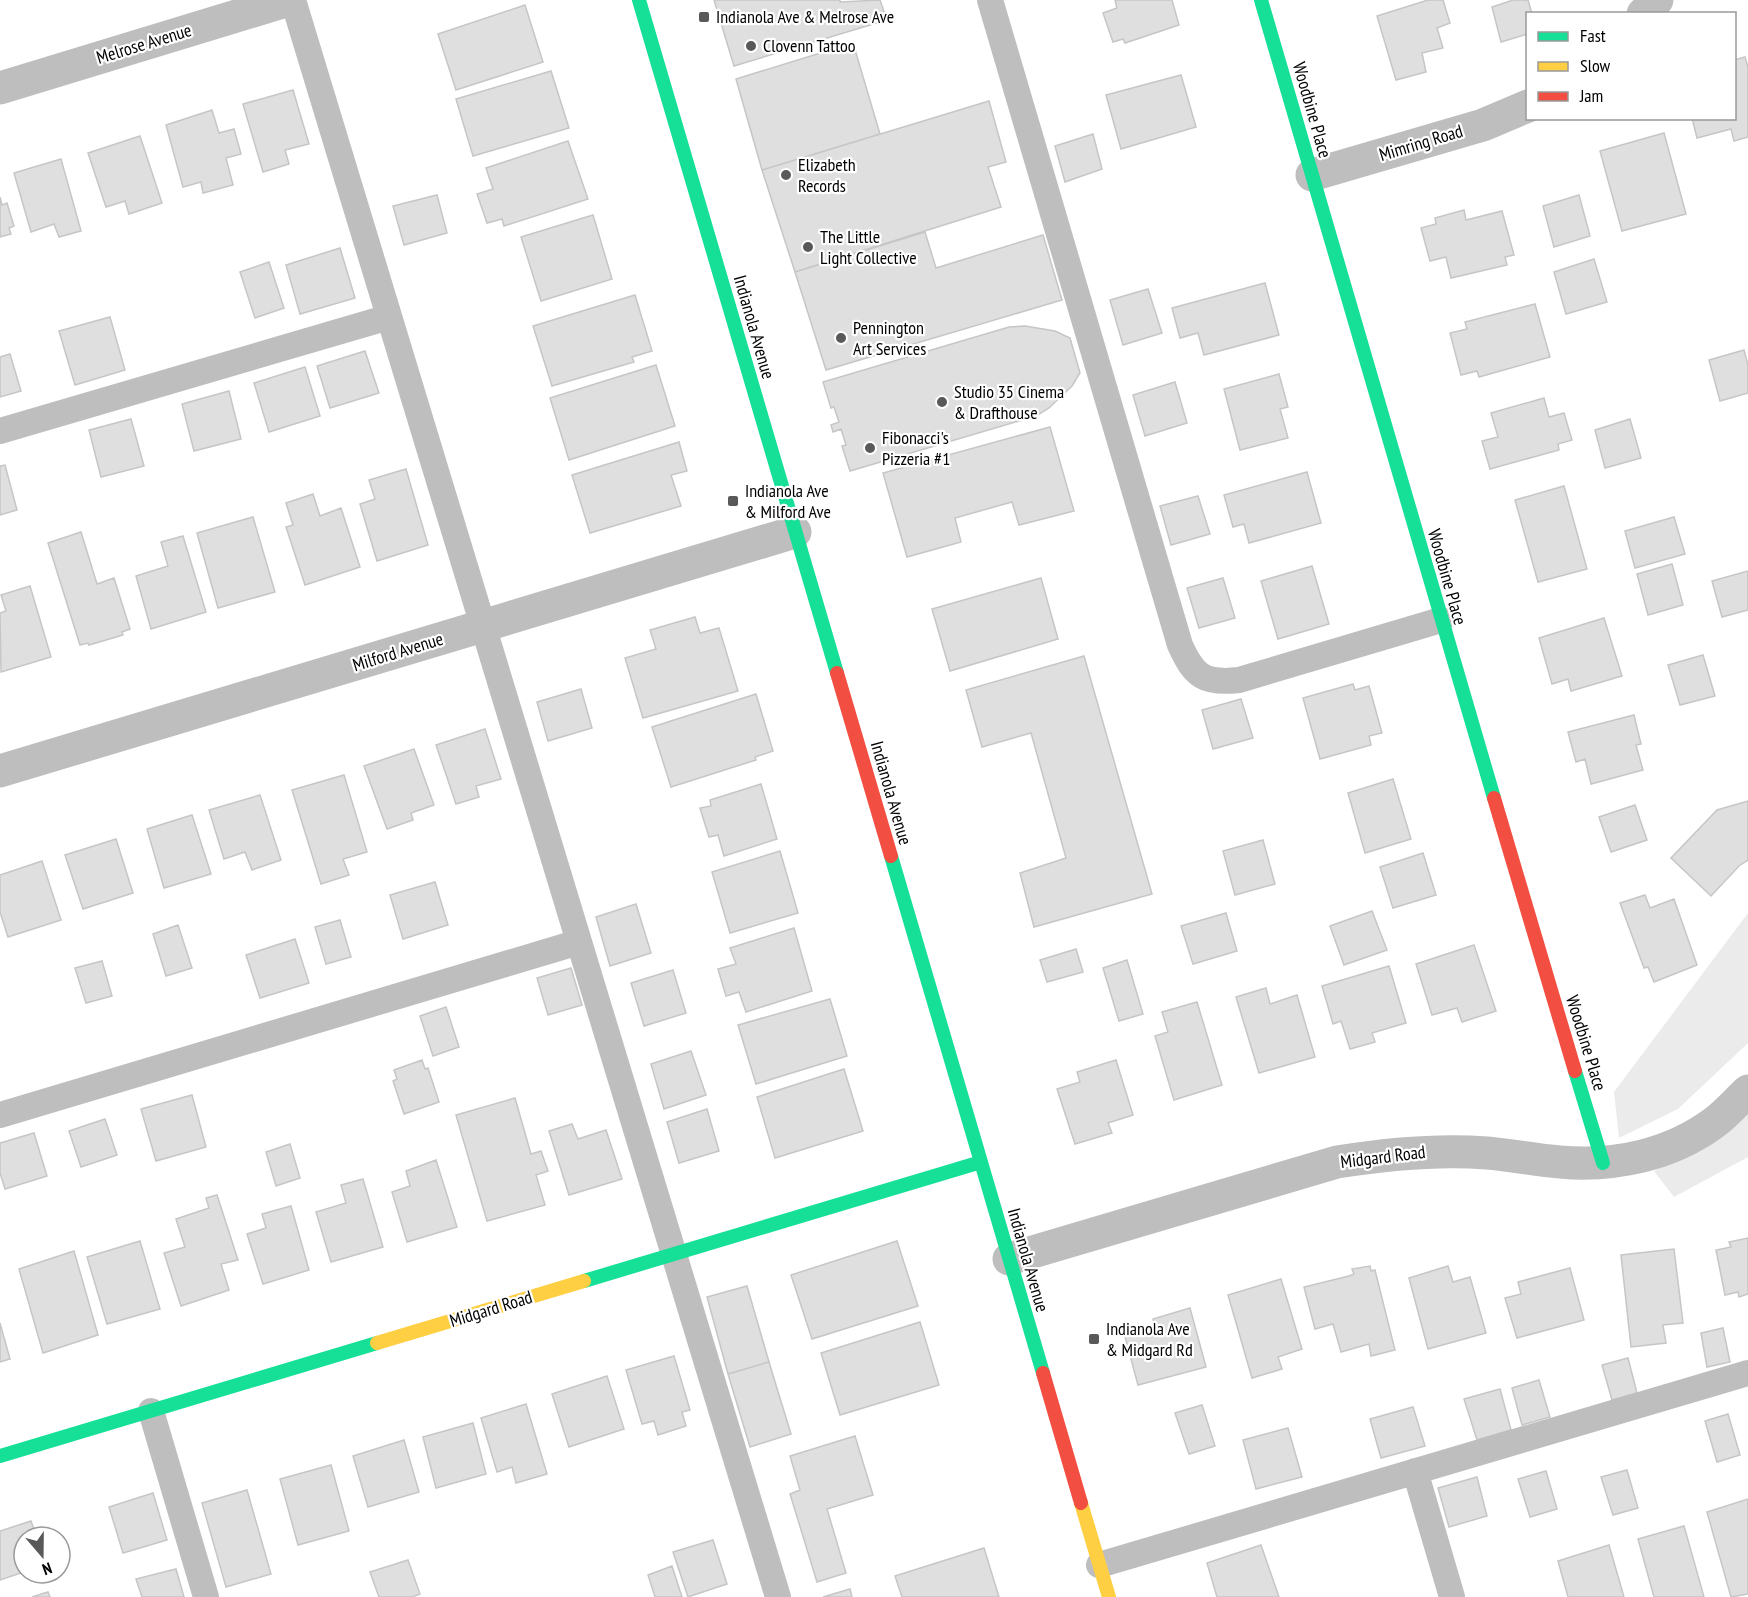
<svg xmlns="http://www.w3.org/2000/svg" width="1748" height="1597" font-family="'PT Sans Narrow',sans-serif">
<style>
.green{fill:#ebebeb}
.building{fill:#dfdfdf;stroke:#c6c6c6;stroke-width:1.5}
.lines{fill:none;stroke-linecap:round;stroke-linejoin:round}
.lane{stroke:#bebebe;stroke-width:26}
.street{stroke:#bebebe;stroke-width:33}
.fast{stroke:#16e098;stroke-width:14}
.slow{stroke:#ffcf43;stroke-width:14}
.jam{stroke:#f24e42;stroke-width:14}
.poi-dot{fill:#595959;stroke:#fff;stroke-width:2}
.labels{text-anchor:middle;stroke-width:4.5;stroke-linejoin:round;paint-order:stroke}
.poi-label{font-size:18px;fill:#000;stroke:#fff;text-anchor:start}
.street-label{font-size:18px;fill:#000;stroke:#fff}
</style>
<rect width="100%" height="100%" fill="#fff"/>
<path class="green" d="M1748,913V1043L1678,1109L1619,1138L1614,1092Z
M1748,1088V1157L1674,1197L1654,1171L1689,1154Z"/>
<path class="building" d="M714,0H840V2L880,0L887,20L734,66Z
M1115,0H1172L1179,25L1125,43L1123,39L1113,42L1103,13L1117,8Z
M1428,0H1443L1450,23L1437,28L1443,48L1422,53L1426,72L1396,80L1377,16Z
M1513,0H1528L1532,14H1528V34L1501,42L1492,7Z
M525,5L543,62L456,90L438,34Z
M853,43L880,134L762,170L736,79Z
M1745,57L1748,67V137L1734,141L1731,129L1697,138L1692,118H1734V60Z
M551,71L569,128L473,156L456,99Z
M1181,75L1196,127L1121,149L1106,95Z
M293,90L309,144L285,150L289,164L263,172L243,104Z
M989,101L1006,162L988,167L1001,207L795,272L762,170Z
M212,110L219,133L234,129L241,154L226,158L233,185L203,193L201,182L183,187L166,125Z
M1664,133L1686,214L1622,231L1600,151Z
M1093,134L1102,169L1065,182L1055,146Z
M140,136L162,203L129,214L125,201L106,207L88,153Z
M568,141L588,199L504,226L502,219L487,223L477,194L493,189L486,168Z
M61,159L81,231L59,237L54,224L31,232L14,173Z
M437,195L447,233L404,245L393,206Z
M1579,195L1590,236L1554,247L1543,206Z
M0,197L2,205L7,203L14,226L9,228L11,234L0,237Z
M1464,210L1466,220L1502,211L1514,255L1505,257L1507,265L1451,278L1446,257L1430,261L1421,228L1436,224L1435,218Z
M593,215L612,279L541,301L521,237Z
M925,232L936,268L1043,235L1062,300L826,370L795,272Z
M340,248L355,298L300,314L286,265Z
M1594,259L1607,302L1566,314L1554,272Z
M269,262L284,308L255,318L240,272Z
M1265,283L1279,335L1204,355L1198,333L1180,338L1172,308Z
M1148,289L1162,333L1123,345L1110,300Z
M635,295L652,351L632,357L634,362L552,386L533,326Z
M1535,304L1550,357L1479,377L1477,371L1461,375L1450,333L1467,329L1465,322Z
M110,317L125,370L75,385L59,331Z
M1025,326L1055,331L1070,338L1080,373L1072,386L1049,408L1036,416L850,471L842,446L846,445L841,429L833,432L831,425L839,422L834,407L831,408L823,382L1009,327Z
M1744,350L1748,365V393L1720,401L1709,360Z
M365,351L379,393L330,408L317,366Z
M10,354L21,391L0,397V357Z
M656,365L675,426L569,460L550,398Z
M305,367L320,416L269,432L254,383Z
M1279,374L1288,407L1280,409L1288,438L1240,450L1224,389Z
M1175,382L1187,423L1145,436L1133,395Z
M229,391L241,439L194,451L182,404Z
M1544,398L1549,417L1564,413L1572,440L1558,444L1559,450L1490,469L1482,441L1498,437L1491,413Z
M131,419L144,466L101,477L89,430Z
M1630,419L1641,458L1605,468L1595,430Z
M1050,427L1074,511L1019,525L1012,502L955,518L961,542L907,557L883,473Z
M679,442L687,471L671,475L681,506L590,533L572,475Z
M5,465L17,510L0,515V466Z
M406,469L428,545L377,561L360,504L375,499L369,480Z
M1307,472L1321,523L1249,543L1244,524L1233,527L1224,495Z
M1564,486L1587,569L1538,582L1515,500Z
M313,494L320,516L341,508L360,567L305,585L286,527L293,525L286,503Z
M1198,496L1210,534L1171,545L1160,506Z
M253,517L275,592L218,608L197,533Z
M1674,517L1685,554L1635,568L1625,531Z
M81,532L97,584L114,578L130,629L122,632L123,635L89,645L88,643L80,645L48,543Z
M183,536L206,612L151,629L136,576L168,566L161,542Z
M1672,564L1683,605L1648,615L1637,574Z
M1312,566L1329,624L1278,639L1261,581Z
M1748,571V610L1722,617L1712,581Z
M1041,578L1058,639L950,671L932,609Z
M1223,578L1235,618L1199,628L1187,588Z
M30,586L51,657L1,672L0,613L6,611L1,595Z
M695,617L700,633L719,628L738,691L643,718L625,658L656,649L650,630Z
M1604,618L1622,676L1571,691L1568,679L1552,684L1539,638Z
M1703,655L1715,696L1680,705L1668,665Z
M1084,656L1152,894L1034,927L1020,873L1066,858L1031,733L982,747L966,690Z
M1353,684L1355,690L1369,686L1382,733L1369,736L1371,745L1320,759L1303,698Z
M581,689L592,728L548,741L537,702Z
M756,694L773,751L755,757L756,760L671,787L652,727Z
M1241,699L1253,738L1213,749L1202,710Z
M1634,715L1641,744L1636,745L1643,770L1591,784L1585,759L1576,762L1568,732Z
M485,729L501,779L476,786L479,797L456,804L436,745Z
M414,749L434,805L411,813L413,820L387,829L364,766Z
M344,775L367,852L343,859L349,875L321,884L292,790Z
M1393,779L1411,839L1365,853L1348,793Z
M761,784L777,839L724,856L718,835L709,837L700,808L711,806L710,800Z
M260,795L281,860L252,870L245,852L224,859L209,810Z
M1748,801V860L1739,866L1711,896L1671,858L1717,810Z
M1635,805L1647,840L1611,852L1599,817Z
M192,815L211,874L164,888L147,829Z
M116,839L133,893L83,909L65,855Z
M1263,840L1275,884L1235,895L1223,851Z
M780,851L798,913L730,933L712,872Z
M1423,853L1436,895L1393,908L1380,867Z
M42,861L61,920L8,937L0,912V875Z
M435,882L448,925L403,939L390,895Z
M1645,895L1650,908L1674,899L1697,965L1654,982L1648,967L1644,968L1620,903Z
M636,904L651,953L610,966L596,917Z
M1372,911L1387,950L1344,965L1330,926Z
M1226,913L1237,951L1193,964L1181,926Z
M340,920L351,957L326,964L315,927Z
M178,925L192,968L166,976L153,934Z
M794,928L812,991L746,1012L739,992L726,996L718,969L736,964L730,948Z
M295,939L309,983L260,998L246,955Z
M1474,945L1496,1011L1462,1022L1457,1008L1432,1015L1416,964Z
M1076,949L1083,972L1047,982L1040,960Z
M1127,960L1143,1014L1119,1021L1103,968Z
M102,961L112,996L86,1003L75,968Z
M1389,966L1406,1023L1372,1033L1375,1042L1350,1049L1341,1021L1333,1024L1322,986Z
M571,968L582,1005L548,1015L537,978Z
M673,970L686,1013L644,1026L631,983Z
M1266,988L1270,1004L1297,995L1315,1057L1259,1073L1236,997Z
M830,999L847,1056L756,1084L738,1025Z
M1197,1002L1222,1085L1174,1100L1155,1036L1168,1032L1162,1012Z
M446,1007L459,1047L433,1056L420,1016Z
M691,1051L706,1095L664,1109L651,1064Z
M422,1060L425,1069L428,1068L439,1102L404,1114L393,1081L397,1079L394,1070Z
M1116,1060L1133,1115L1108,1123L1112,1133L1075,1144L1057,1089L1080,1082L1077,1072Z
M844,1069L863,1131L775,1158L757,1097Z
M192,1095L206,1147L156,1161L141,1109Z
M515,1098L531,1154L541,1151L548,1171L536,1175L545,1205L487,1221L456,1115Z
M707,1109L719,1151L679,1163L667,1122Z
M105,1119L117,1155L81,1167L69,1131Z
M572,1124L578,1139L606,1130L622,1179L569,1195L549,1131Z
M34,1133L47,1176L5,1189L0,1173V1143Z
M290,1144L300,1178L276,1186L266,1152Z
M436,1160L457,1227L407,1242L392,1192L410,1186L406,1171Z
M363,1179L383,1247L331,1262L316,1212L346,1203L341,1185Z
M217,1195L238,1260L221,1264L229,1290L181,1306L164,1253L185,1247L176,1219L209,1208L206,1198Z
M291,1206L309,1270L263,1284L247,1234L266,1228L262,1214Z
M1748,1238V1294L1739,1297L1738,1292L1725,1295L1716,1250L1731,1247L1729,1242Z
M140,1241L160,1309L107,1324L87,1257Z
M897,1241L918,1306L812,1339L791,1275Z
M1674,1249L1683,1323L1663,1325L1666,1343L1631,1347L1621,1255Z
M74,1251L98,1335L43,1353L19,1269Z
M1370,1266L1371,1271L1375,1270L1395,1350L1371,1356L1369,1344L1341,1352L1333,1324L1315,1329L1304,1287L1349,1276L1354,1274L1352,1269Z
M1448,1266L1453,1282L1470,1277L1486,1333L1428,1349L1409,1278Z
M1570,1268L1584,1320L1517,1338L1505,1298L1521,1294L1518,1282Z
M1281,1279L1302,1349L1278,1357L1282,1369L1252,1378L1228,1295Z
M747,1286L769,1362L728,1374L707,1297Z
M1190,1308L1206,1367L1138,1385L1124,1333L1154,1326L1153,1319Z
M920,1322L939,1385L840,1415L821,1353Z
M0,1323L10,1359L0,1362Z
M1723,1328L1730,1362L1707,1367L1701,1333Z
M674,1356L690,1410L682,1412L686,1426L658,1435L654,1421L642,1424L626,1370Z
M1628,1358L1637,1393L1612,1400L1602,1365Z
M769,1362L791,1434L750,1447L728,1374Z
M607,1376L624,1429L569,1447L552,1394Z
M1539,1380L1550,1417L1522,1425L1512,1388Z
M1500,1389L1511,1430L1477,1440L1464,1399Z
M526,1404L547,1474L516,1483L512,1467L497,1472L481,1418Z
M1202,1405L1215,1446L1189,1454L1175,1413Z
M1413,1407L1425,1446L1381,1458L1370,1419Z
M1728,1414L1740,1455L1717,1462L1705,1421Z
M473,1423L486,1474L436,1488L423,1437Z
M1288,1428L1302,1477L1256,1489L1243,1440Z
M855,1436L873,1495L827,1509L846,1573L817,1582L790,1494L800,1490L790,1456Z
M404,1440L419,1492L368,1507L353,1456Z
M331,1465L349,1531L298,1545L280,1479Z
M1627,1470L1638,1508L1613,1515L1601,1477Z
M1546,1471L1557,1509L1530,1517L1518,1479Z
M1477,1477L1487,1516L1449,1527L1438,1488Z
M247,1490L271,1574L226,1587L202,1503Z
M153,1493L167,1540L123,1553L109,1507Z
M1748,1499V1594L1731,1597L1707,1512Z
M31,1521L37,1537H24V1572L0,1580V1531Z
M1684,1526L1704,1597H1654L1638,1539Z
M713,1540L727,1584L688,1597L673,1552Z
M1261,1545L1279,1597H1217L1207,1563Z
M1609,1545L1624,1597H1568L1558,1561Z
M984,1548L999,1597H902L895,1576Z
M408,1560L420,1594L412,1597H379L370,1572Z
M672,1566L682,1597H655L648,1575Z
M176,1569L184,1597H142L136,1579Z
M850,1589L852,1597H823Z
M48,1592L50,1597H32Z"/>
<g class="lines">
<path class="lane" d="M293,0L778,1597
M990,0L1180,645C1194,676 1204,684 1239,680L1441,620
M0,431L389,317
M0,1115L579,942
M151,1411L206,1597
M1415,1471L1452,1597
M1099,1565L1748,1373"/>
<path class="street" d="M1643,14L1657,0
M0,88L289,0
M1312,175L1483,125L1528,106
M0,771L795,532
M1009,1259L1337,1162C1387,1154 1436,1149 1487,1153C1511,1155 1535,1160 1560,1162C1614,1167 1671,1155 1715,1122C1727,1113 1737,1101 1748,1091"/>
<path class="fast" d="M639,0L837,673
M1261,0L1494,798
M891,856L1043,1373
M1575,1071L1603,1163
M584,1281L981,1162
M0,1456L377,1343"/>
<path class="slow" d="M377,1343L584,1281
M1081,1503L1109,1597"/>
<path class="jam" d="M837,673L891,856
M1494,798L1575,1071
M1043,1373L1081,1503"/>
</g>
<g class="poi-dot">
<rect x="698" y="11" width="12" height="12" rx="3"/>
<circle cx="751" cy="46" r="6"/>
<circle cx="786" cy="175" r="6"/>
<circle cx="808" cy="247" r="6"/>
<circle cx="841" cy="338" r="6"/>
<circle cx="942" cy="402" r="6"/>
<circle cx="870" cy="448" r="6"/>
<rect x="727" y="495" width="12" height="12" rx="3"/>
<rect x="1088" y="1333" width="12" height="12" rx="3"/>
</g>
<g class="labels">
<g class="poi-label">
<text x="716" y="23">Indianola Ave &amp; Melrose Ave</text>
<text x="763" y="52">Clovenn Tattoo</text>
<text x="798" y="171">Elizabeth<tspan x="798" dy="21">Records</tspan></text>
<text x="820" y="243">The Little<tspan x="820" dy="21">Light Collective</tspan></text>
<text x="853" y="334">Pennington<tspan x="853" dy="21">Art Services</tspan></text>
<text x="954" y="398">Studio 35 Cinema<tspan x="954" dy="21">&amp; Drafthouse</tspan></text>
<text x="882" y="444">Fibonacci's<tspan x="882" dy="21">Pizzeria #1</tspan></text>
<text x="745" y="497">Indianola Ave<tspan x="745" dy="21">&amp; Milford Ave</tspan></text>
<text x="1106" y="1335">Indianola Ave<tspan x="1106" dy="21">&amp; Midgard Rd</tspan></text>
</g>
<g class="street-label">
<text transform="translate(144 44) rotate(-17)" y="6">Melrose Avenue</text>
<text transform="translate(1312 110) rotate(74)" y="6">Woodbine Place</text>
<text transform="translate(1421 143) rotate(-17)" y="6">Mimring Road</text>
<text transform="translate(754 327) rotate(74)" y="6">Indianola Avenue</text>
<text transform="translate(1447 577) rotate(74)" y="6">Woodbine Place</text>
<text transform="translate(398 652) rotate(-17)" y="6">Milford Avenue</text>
<text transform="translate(891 793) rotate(74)" y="6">Indianola Avenue</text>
<text transform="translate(1586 1043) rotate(73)" y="6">Woodbine Place</text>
<text transform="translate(1383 1157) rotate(-7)" y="6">Midgard Road</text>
<text transform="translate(1028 1260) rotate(74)" y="6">Indianola Avenue</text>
<text transform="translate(491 1309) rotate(-17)" y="6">Midgard Road</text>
</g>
</g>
<rect x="1526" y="12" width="210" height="108" fill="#ffffff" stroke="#999999" stroke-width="1.5"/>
<rect x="1538" y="32" width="30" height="9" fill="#16e098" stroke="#999999" stroke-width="1.5"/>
<text x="1580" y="42" font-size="18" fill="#000000">Fast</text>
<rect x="1538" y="62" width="30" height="9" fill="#ffcf43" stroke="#999999" stroke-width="1.5"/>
<text x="1580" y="72" font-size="18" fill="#000000">Slow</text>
<rect x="1538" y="92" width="30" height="9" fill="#f24e42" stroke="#999999" stroke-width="1.5"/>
<text x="1580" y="102" font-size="18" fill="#000000">Jam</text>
<g transform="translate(42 1555) rotate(160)"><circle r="28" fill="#ffffff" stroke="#999999" stroke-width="1.5"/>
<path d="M0-4.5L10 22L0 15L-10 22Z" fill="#595959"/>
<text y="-9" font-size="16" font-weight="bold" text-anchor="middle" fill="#000000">N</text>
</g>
</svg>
